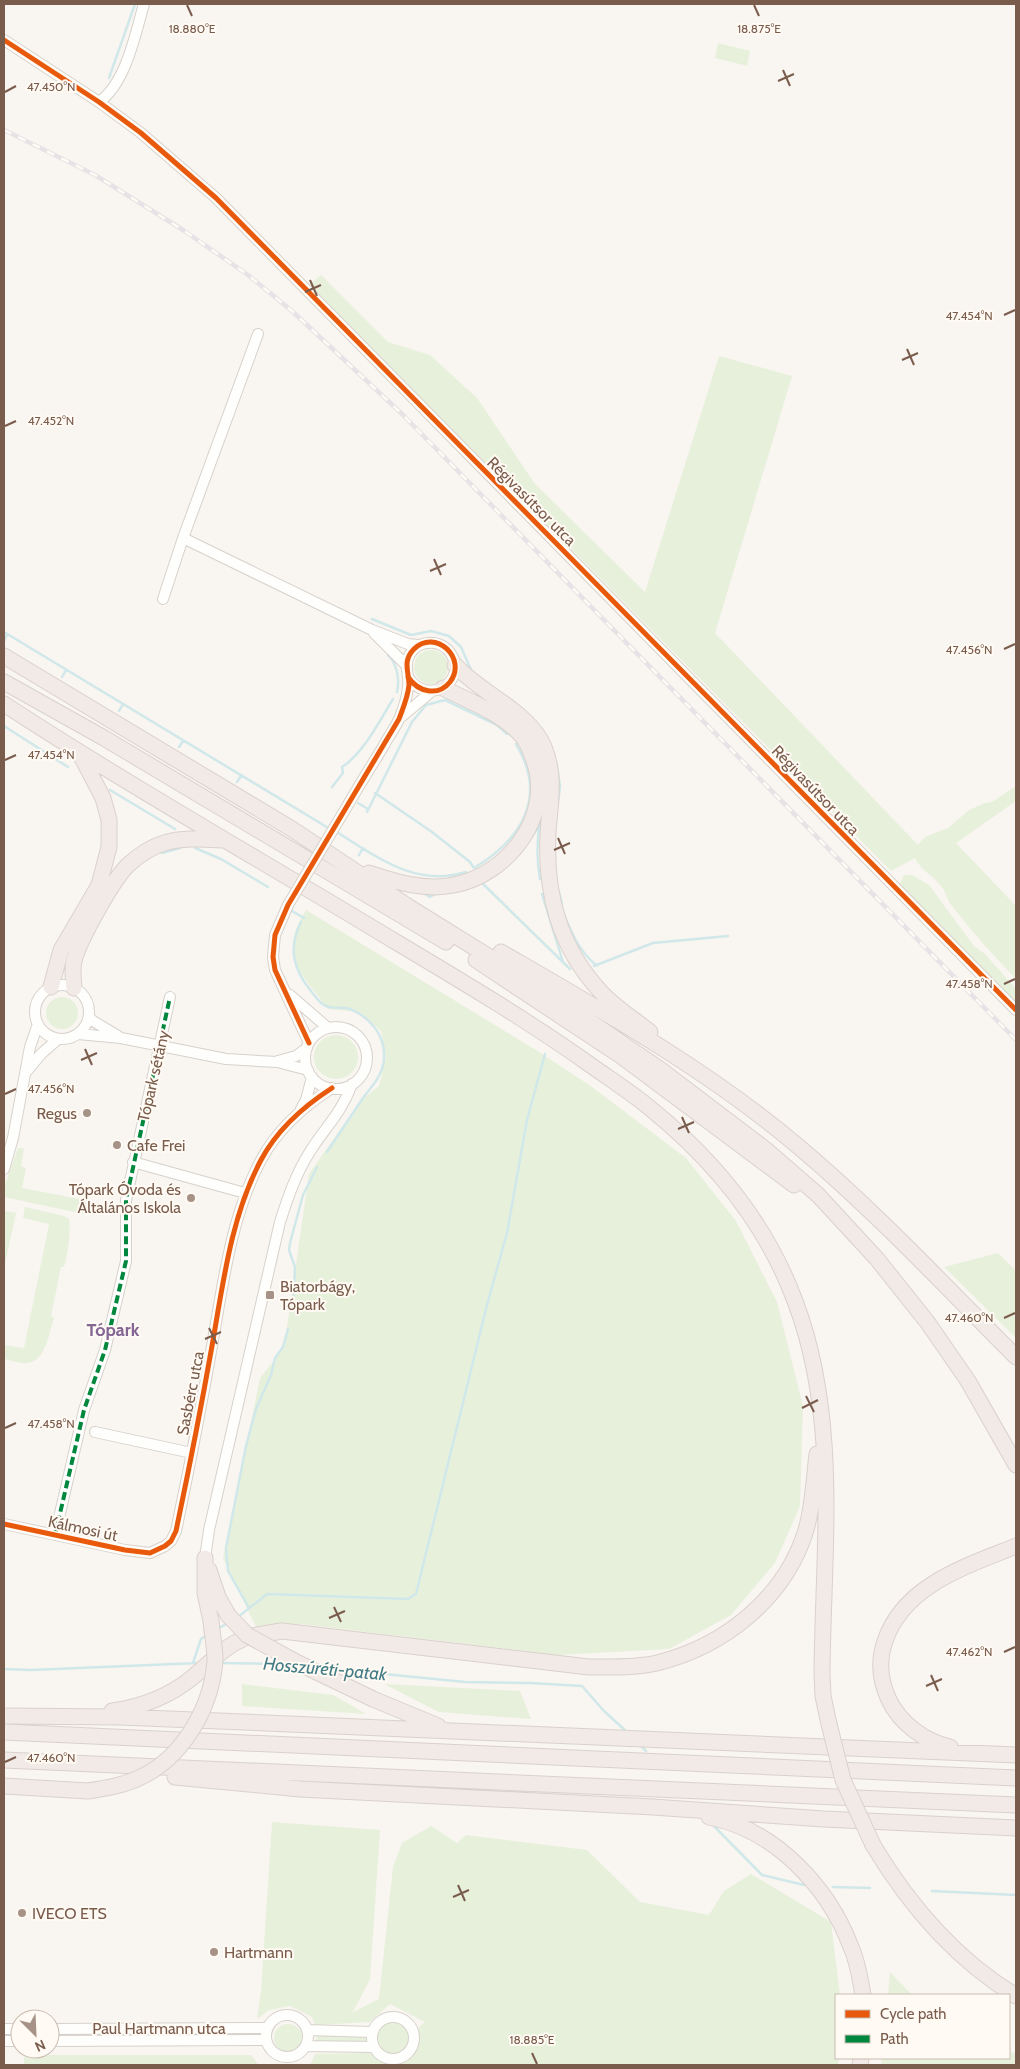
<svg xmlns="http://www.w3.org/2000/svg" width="1020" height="2069" font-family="Cabin,sans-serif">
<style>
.green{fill:#e7f0db}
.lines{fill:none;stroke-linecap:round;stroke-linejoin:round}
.stream{stroke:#d0e8ea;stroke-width:2.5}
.minor-casing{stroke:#d7d1cb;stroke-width:12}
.highway-casing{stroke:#dad1cc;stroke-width:17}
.minor{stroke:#fefefd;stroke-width:10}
.highway{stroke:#f2eae7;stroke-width:15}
.rail-casing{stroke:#e6e3e7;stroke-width:4.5}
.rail{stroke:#fffaf3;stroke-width:2.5;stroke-dasharray:8;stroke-linecap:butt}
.minor-bridge-casing{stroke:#d7d1cb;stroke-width:12;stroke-linecap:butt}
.highway-bridge-casing{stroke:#dad1cc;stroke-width:17;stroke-linecap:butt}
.minor-bridge{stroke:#fefefd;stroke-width:10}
.highway-bridge{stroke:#f2eae7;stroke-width:15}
.quiet{stroke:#00873e;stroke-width:4;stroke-dasharray:8 4;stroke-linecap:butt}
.cycleway-casing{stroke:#fffaf3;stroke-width:8}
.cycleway{stroke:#e8590c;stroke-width:5}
.ticks{fill:none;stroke:#7a5c4d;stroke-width:2}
.poi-dot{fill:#a69286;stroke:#fffaf3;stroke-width:2}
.labels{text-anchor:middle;stroke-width:4;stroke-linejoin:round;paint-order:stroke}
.street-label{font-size:16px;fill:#7a5c4d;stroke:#fffaf3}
.poi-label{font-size:16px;fill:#7a5c4d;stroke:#fffaf3;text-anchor:start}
.neighbourhood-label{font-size:18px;font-weight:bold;fill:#846695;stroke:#fffaf3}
.water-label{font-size:18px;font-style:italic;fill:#437c86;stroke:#fffaf3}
.ticks-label{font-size:12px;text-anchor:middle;fill:#7a5c4d;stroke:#fffaf3;stroke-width:4;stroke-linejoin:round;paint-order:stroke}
</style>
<rect width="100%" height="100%" fill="#f9f5f0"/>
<path class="green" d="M718,43L750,51L747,66L715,58Z
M321,275L388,342L430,355L477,398L535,484L645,592L719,356L792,376L715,633L918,845L925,837L948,828L969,810L985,803L992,802L1016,786V801L956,843L1016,906V979C994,956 972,932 952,906C947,900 946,892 941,886C932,874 922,872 915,858L891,871L309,285Z
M414 667a17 17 0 1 1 34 0a17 17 0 1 1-34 0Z
M904,875H912L929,885L974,946L985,954L1016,989V1004L901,887L900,884Z
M306,910L536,1050L592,1087L686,1158L736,1221L777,1302L803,1406L800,1506L775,1563L731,1615L669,1649L558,1655L301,1624L256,1627L223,1558L260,1378L284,1348L309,1174L360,1101L379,1086L386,1057L381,1031L360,1012L328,1009C300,971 277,956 306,910Z
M46 1013a16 16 0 1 1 32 0a16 16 0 1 1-32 0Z
M314 1057a22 22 0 1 1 44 0a22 22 0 1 1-44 0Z
M18,1148H24L21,1166L26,1168L22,1188L90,1201L88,1211L84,1214L4,1197V1187Z
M25,1207L64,1216L69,1219C71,1233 68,1253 64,1267H61L51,1316L54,1318C49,1332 46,1362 27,1363C20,1364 11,1360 4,1359V1345L24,1348L49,1224L23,1218Z
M4,1211L16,1213L4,1269Z
M998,1253L1016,1271V1338L944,1267Z
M242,1684L333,1695L366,1714L242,1706Z
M384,1684L520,1691L531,1719L439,1712Z
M272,1822L380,1830L370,1979L353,2012L379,1999L393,1867L402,1843L431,1826L457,1843L466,1835L587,1850L640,1902L709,1915L724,1891L751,1874L831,1922L840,1995H836V2058H839L838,2065H399L416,2049L419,2027L425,2022L390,2004L370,2022L315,2025L312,2017L290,2006L269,2010L257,2019L261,1992Z
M890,1972L912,1995H888Z
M375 2037a17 17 0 1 1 34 0a17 17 0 1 1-34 0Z
M274 2038a14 14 0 1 1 28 0a14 14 0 1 1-28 0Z
M317,2034L367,2037L366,2044L316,2042Z
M1009,2052L1016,2053V2065H881L882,2058H1009Z
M369,2053L394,2065H310L315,2054Z
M24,2055H251L259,2065H24Z"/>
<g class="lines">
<path class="stream" d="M109,78L135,4
M372,619L411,635L431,631L449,636L461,647L471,670
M4,632L330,829
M4,641L7,635
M388,655C397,663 400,680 397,692
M62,677L66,670
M511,700L533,719
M119,711L123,704
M4,726L68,767
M179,747L183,741
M556,761L560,786L558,802
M237,782L241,776
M332,787L343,773L342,767C363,754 380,720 393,699
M110,790L175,829
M375,793L432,832L470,862L474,868C522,839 548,797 516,744
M358,803L368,809
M367,812L412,722L426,705L445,700L497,725L507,734
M335,831C376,856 415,888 466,872
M529,841L538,827
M195,848L221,859L268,887
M162,853L180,848
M359,855L363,848
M540,879C536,857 537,834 542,812
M481,882L570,969
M559,892L562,904
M425,894L430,897L435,894
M542,894L563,962
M292,911L304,918
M563,912C571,932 579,951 596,965
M301,922C288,948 293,969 311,991C315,996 319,1002 324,1005C332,1010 341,1006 350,1009C370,1017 386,1036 384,1059C383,1075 372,1086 363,1098C351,1116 339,1134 327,1152
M594,966L653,943L728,936
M293,1310L295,1267L289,1250L290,1243L303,1195L317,1167
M249,1608L228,1571L226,1548L246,1446L256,1409L271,1375L275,1358L283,1347L288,1329
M238,1617L267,1594L408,1599L416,1594L487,1305L507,1233L527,1120L545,1054
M218,1629L229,1622
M193,1663L201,1639L207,1635
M219,1663L286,1664
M324,1668L465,1682L530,1683L582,1686L604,1711L627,1732
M4,1669L31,1670L199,1663
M640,1745L646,1751
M712,1824L762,1875L804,1885
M833,1887L870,1888
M932,1891L1016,1895"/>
<g class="minor-casing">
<path id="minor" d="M4,40L99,102L141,133L216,198L1016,1010
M99,102C126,83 135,35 144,4
M183,538L372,630L408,644L418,645
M163,599L183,538L258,334
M374,633L406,665
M400,718L431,692
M349,803C360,784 372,765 383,747C388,737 396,727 400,717C404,707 407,697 408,687C410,676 403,665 410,654C419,639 442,639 451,654C469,680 428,708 408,677
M288,905L275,935L273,957L275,970L309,1043
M35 1012a27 27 0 1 1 54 0a27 27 0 1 1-54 0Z
M290,995L328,1028
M89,1017L93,1021L118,1036
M305 1058a31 31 0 1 1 62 0a31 31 0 1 1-62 0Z
M78,1034L121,1038L226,1059L277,1062L308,1070
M278,1061L296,1056L307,1048
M27,1071L41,1054L58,1039
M301,1109L306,1100L312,1077
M133,1162L245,1193
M4,1169L13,1138L30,1047L38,1024
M95,1432L192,1453
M4,1524L125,1550L150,1553L165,1546L171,1541L176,1531C189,1469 201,1408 212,1346C223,1284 231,1216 261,1160C277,1130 304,1106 332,1088
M55,1535L84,1410L105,1350L126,1261V1200L170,997
M205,1558L209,1530L280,1222C288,1197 296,1173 311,1150C327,1125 341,1114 352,1084
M266 2036a21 21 0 1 1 42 0a21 21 0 1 1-42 0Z
M372 2038a21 21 0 1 1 42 0a21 21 0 1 1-42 0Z
M4,2029H20
M50,2029L267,2028
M308,2030L372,2032
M4,2041H20
M50,2041L266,2040
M306,2046L374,2047"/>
</g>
<g class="highway-casing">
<path id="highway" d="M4,656L292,829L409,907L554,997L661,1070L765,1149L818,1195L877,1259L928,1323L968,1381L1016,1465
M455,665C481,694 529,711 544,747C556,776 550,804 548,833C545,894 559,946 600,991C614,1007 634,1019 650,1032
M4,682L104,738L446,942
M4,704C122,781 245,851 366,924C441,969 517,1013 589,1064C610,1079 632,1093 651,1109C715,1161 766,1223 795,1301C840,1419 823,1550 822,1673L823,1696L829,1724
M369,873C396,882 425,891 454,885C509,874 555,814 533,758C530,750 527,741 521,735C501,713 469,701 443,688
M501,952C601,1010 711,1072 799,1147C876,1212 945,1286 1016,1357
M476,960L621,1056L794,1185
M51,987L61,950L99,885L109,847V820L103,798L79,752
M74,988C73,978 72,970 74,961C79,940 113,880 128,865C138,856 151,847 164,843C183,837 204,839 224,840
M205,1558V1593L211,1621
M209,1570L218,1597L228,1615
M373,1699L438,1726
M112,1711C141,1707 170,1696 193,1677C210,1663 223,1647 245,1638C257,1634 270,1633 282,1631L589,1667C611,1667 635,1668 657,1663C725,1646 785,1598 806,1530C813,1506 814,1479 817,1454
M4,1716L120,1717L266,1723L1016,1755
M4,1732L1016,1778
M950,1747C925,1742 900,1723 889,1700C880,1681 878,1661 885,1641C904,1585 967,1566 1016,1546
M4,1760L1016,1805
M175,1777L300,1789L653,1807L824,1819L1016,1828
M4,1786L88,1791
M709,1817C774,1829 828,1886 851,1947C858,1962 860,1979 863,1995
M873,1845C909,1905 955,1959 1016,1996
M860,2065L861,2058"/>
</g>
<use href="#minor" class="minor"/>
<use href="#highway" class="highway"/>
<g class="rail-casing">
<path id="rail" d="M4,130L95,175L183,230L248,275L292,311L401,413L1016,1040"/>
</g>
<use href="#rail" class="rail"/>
<g class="minor-bridge-casing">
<path id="minor-bridge" d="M288,905L349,803"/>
</g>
<g class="highway-bridge-casing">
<path id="highway-bridge" d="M228,1615L247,1635L298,1663L373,1699
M829,1724L843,1780L873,1845
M88,1791C107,1788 126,1785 143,1776C185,1755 212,1705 215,1660C215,1647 212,1634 211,1621"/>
</g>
<use href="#minor-bridge" class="minor-bridge"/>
<use href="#highway-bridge" class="highway-bridge"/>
<path class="quiet" d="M55,1535L84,1410L105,1350L126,1261V1200L170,997"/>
<g class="cycleway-casing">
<path id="cycleway" d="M4,40L99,102L141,133L216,198L1016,1010
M309,1043L275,970L273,957L275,935L288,905L399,719C403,708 408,697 409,685C409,672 402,661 414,649C435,628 468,658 450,682C438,697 418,692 408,677
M4,1524L125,1550L150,1553L165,1546L171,1541L176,1531C189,1469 201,1408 212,1346C223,1284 231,1216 261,1160C277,1130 304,1106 332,1088"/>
</g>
<use href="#cycleway" class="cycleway"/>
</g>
<path class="ticks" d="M187,5L192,16M754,5L759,16M783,70L790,86M778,81L794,74M5,92L16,86M310,280L317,296M305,292L321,285M1004,315L1015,310M907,349L914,365M902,360L918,353M5,426L16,421M434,559L441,575M430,571L446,564M1004,649L1015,644M5,760L16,755M558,838L565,854M554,850L570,843M1004,984L1015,979M85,1049L92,1065M81,1060L97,1053M5,1094L16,1089M682,1117L689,1133M678,1129L694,1122M1004,1318L1015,1313M209,1328L217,1344M205,1339L221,1332M806,1396L814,1412M802,1408L818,1400M5,1428L16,1423M334,1607L341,1622M329,1618L345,1611M1004,1652L1015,1647M931,1675L938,1691M926,1686L942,1679M5,1762L16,1757M458,1885L465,1901M453,1897L469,1890M532,2053L537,2064"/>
<g class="poi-dot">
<circle cx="87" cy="1113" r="5"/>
<circle cx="117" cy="1145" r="5"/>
<circle cx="191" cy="1198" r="5"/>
<rect x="265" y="1290" width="10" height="10" rx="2.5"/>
<circle cx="22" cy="1913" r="5"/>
<circle cx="214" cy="1952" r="5"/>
</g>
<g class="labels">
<g class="street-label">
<text transform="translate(532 501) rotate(45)" y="6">Régivasútsor utca</text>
<text transform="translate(816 790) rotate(46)" y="6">Régivasútsor utca</text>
<text transform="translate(153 1076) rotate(-77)" y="6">Tópark sétány</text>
<text transform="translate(190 1393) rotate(-79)" y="6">Sasbérc utca</text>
<text transform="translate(83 1528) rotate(12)" y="6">Kálmosi út</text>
<text x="159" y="2034">Paul Hartmann utca</text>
</g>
<g class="poi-label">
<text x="77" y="1119" text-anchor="end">Regus</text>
<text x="127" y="1151">Cafe Frei</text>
<text x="181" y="1195" text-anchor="end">Tópark Óvoda és<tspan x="181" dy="18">Általános Iskola</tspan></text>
<text x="280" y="1292">Biatorbágy,<tspan x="280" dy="18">Tópark</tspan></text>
<text x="32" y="1919">IVECO ETS</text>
<text x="224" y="1958">Hartmann</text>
</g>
<g class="neighbourhood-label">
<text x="113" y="1336">Tópark</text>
</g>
<g class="water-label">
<text transform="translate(325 1669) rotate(5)" y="6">Hosszúréti-patak</text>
</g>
</g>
<g class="ticks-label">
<text x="192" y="33">18.880°E</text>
<text x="759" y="33">18.875°E</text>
<text x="51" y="91">47.450°N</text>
<text x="969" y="320">47.454°N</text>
<text x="51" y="425">47.452°N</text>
<text x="969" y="654">47.456°N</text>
<text x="51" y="759">47.454°N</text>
<text x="969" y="988">47.458°N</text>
<text x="51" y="1093">47.456°N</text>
<text x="969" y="1322">47.460°N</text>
<text x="51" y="1428">47.458°N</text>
<text x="969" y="1656">47.462°N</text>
<text x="51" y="1762">47.460°N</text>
<text x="532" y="2044">18.885°E</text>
</g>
<rect width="1020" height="2069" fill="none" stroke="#7a5c4d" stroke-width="10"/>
<rect x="835" y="1994" width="175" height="65" fill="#fffaf3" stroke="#cabbb1"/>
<rect x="845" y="2010" width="25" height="8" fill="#e8590c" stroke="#cabbb1"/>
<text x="880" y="2019" font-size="15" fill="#7a5c4d">Cycle path</text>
<rect x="845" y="2035" width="25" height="8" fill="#00873e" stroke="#cabbb1"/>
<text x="880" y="2044" font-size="15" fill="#7a5c4d">Path</text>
<g transform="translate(35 2034) rotate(156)"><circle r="24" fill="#fffaf3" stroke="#cabbb1"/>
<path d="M0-4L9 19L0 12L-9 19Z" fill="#a69286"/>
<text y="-8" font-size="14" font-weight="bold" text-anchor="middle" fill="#7a5c4d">N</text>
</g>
</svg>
